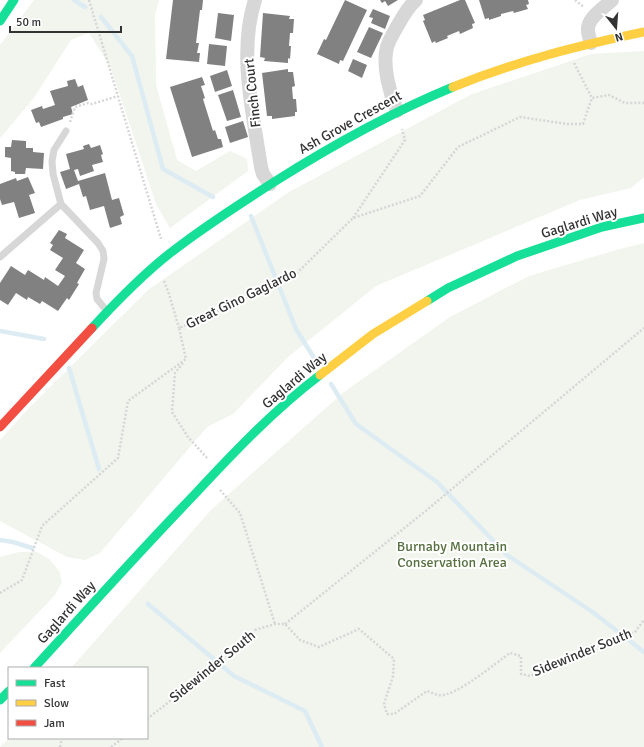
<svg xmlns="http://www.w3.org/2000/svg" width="644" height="747" font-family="Signika,sans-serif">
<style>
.green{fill:#f1f5ed}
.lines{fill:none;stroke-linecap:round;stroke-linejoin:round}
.stream{stroke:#ddebf3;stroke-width:4.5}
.building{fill:#818181}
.path{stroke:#d6d6d6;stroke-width:2.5;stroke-dasharray:2 2;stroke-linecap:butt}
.lane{stroke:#d7d7d7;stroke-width:7}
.street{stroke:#d7d7d7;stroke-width:14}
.fast{stroke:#16e098;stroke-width:9}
.slow{stroke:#ffcf43;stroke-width:9}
.jam{stroke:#f24e42;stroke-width:9}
.labels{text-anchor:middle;stroke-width:4;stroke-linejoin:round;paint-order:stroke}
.street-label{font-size:14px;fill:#333;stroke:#fff}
.park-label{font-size:14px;fill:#56703f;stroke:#fff}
</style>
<rect width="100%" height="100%" fill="#fff"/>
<path class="green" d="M34,0H159L155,15L156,85L177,160L196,171L230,151L247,159L248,171L170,228L156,204L111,68L89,33L71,40L33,99L0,138V45Z
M644,51V177L631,188L580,200L376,286L288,357L233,414L207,427L100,553L85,560L67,557L0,521V440L28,409L148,290L289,192L472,94L591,54Z
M644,243V747H0L9,738H147V668H71L212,509L344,392L450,317L529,276L616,250Z
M19,552H37L49,559L59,571L62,582L55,595L0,653V557Z"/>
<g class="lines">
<path class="stream" d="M74,0L85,7
M101,17L132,56L163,169L213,197
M251,216L296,329L316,361
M0,331L44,339
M69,368L99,469
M331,384L356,424L437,482L507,555L594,613L644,652
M0,540L13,542L32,548
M148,604L234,676L305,711L322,747"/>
</g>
<path class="building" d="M173,0H203L202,10H200L196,43H199L197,53H200L199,62L166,59Z
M345,0L367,10L343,61L340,60L339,64L317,54L324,39L326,40Z
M380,0H398L388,6L385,1L382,3Z
M460,0H465L475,23L472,24L473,28L460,34L459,31L447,36L448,38L436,43L435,41L432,43L423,21L425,20L423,15Z
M479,0H528L529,4L526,5L528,9L514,13L513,11L501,14V16L489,20V18L485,19Z
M373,9L390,16L385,29L371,23L373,18L369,17Z
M218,13L234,15L231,41L215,38Z
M263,13L290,16L289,19H294L293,33H290L289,46H291L290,59L288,58V63L264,61L265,58L260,57Z
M369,27L383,33L371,58L357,52Z
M209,44L227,46L225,66L207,64Z
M353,59L367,65L362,78L348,71Z
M288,69V72H293L295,86L292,87L293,99H296L297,112H295V116L272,119V116H267L262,73Z
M227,70L232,86L215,92L210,76Z
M202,77L205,85L201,86L205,98L203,99L213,131L215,130L218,139H221L223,147L192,157L170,87Z
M75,79L78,87L83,85L88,100L71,107L73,114L63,117V119L41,127L39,122L36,123L31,110L42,106L43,109L55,105L50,91L68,86L67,81Z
M233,90L241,117L227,121L218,95Z
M243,121L248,137L230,143L225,127Z
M12,140L26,141V148H33V152L44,153L43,169L26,168L25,174H15V172L11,171V158L5,157V147H11Z
M89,144L91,148L100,145L103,154L101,155L103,162L92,165L94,171L80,176L78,169L74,170L78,181L105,173L112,200L119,198L124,215L120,217L122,224L110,228L104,206L90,210L86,196L83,197L79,184L66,189L60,172L70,169L66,154L84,149L83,146Z
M28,177L35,193L29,195L35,213L19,218L14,202L2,205L0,199V184L16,178L17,181Z
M59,230L67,234L65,238L84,250L76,263L85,269L77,283L79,284L69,300L67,298L58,311L42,301L40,304L28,297L27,300L16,293L8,305L0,300V283L11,266L25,275L28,270L44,280L45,277L58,286L65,276L55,270L63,258L50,250L53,245L50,243Z"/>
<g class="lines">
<path class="path" d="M89,0L161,239
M575,0L584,7
M574,63L592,98
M70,122L75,107L88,103L92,104L118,96
M353,218L405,140L402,129
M164,281L169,294L179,328
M183,363L175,373L172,412L188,437L207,458
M220,490L240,513L275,624
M0,593L22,580L42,526L118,458L128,401L186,359L179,328L223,309L297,273L353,218L420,196L458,147L520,117L567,124H583L592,98L609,95L625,103H644
M285,624L428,509L644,328
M147,719L244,643L255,630L275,624H285L300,640L319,647L359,629L394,659L393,676L384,704L387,714H394L427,691C431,692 435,695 439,695C454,698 497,662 510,653L521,656V674L530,676L635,632L644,620
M60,747L62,738
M111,747L123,738"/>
<path class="lane" d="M66,131L54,150L52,161L53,174L61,204L98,243L103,251L104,259L96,293L97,299L107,311
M0,257L61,204"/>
<path class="street" d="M255,0C238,52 253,114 261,167L263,174L270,184
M591,43C590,40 588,34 588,30C587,18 604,8 612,0
M397,111C390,94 382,66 387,47C389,40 394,32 398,25C403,16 408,7 416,0"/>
<path class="fast" d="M0,21L14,0
M427,301L448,288L517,256L602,227L644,218
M92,328C116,302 141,276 169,254C202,228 238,205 274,182C331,146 390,113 453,87
M34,668C87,610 140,551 195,494C234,452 274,410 320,375
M0,700L9,691"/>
<path class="slow" d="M453,87C517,61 577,46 644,32
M320,375L373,334L427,301"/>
<path class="jam" d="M0,427L92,328"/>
</g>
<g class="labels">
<g class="street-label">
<text transform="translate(252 93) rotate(-96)" y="5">Finch Court</text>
<text transform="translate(350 122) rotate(-29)" y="5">Ash Grove Crescent</text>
<text transform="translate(579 222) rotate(-17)" y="5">Gaglardi Way</text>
<text transform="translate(241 298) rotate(-26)" y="5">Great Gino Gaglardo</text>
<text transform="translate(294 380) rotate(-40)" y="5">Gaglardi Way</text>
<text transform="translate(66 612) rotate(-48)" y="5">Gaglardi Way</text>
<text transform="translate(582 652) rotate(-22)" y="5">Sidewinder South</text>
<text transform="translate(212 666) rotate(-39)" y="5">Sidewinder South</text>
</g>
<g class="park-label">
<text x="452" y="551">Burnaby Mountain<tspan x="452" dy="16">Conservation Area</tspan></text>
</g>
</g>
<rect x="8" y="667" width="140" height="72" fill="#ffffff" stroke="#adadad"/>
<rect x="16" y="680" width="20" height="6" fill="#16e098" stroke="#adadad"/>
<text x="44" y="687" font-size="12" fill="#333333">Fast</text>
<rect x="16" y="700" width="20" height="6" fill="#ffcf43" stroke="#adadad"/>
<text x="44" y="707" font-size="12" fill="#333333">Slow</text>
<rect x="16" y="720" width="20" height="6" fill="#f24e42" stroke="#adadad"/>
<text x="44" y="727" font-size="12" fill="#333333">Jam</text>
<g transform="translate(616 28) rotate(163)" stroke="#ffffff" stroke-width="3" paint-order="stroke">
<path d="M0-3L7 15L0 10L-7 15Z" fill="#333333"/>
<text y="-6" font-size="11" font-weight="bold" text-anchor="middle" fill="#333333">N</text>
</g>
<path d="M10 26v6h111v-6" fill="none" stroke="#333333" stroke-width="2"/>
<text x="16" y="26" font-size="12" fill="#333333" stroke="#ffffff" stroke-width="3" paint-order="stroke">50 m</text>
</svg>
